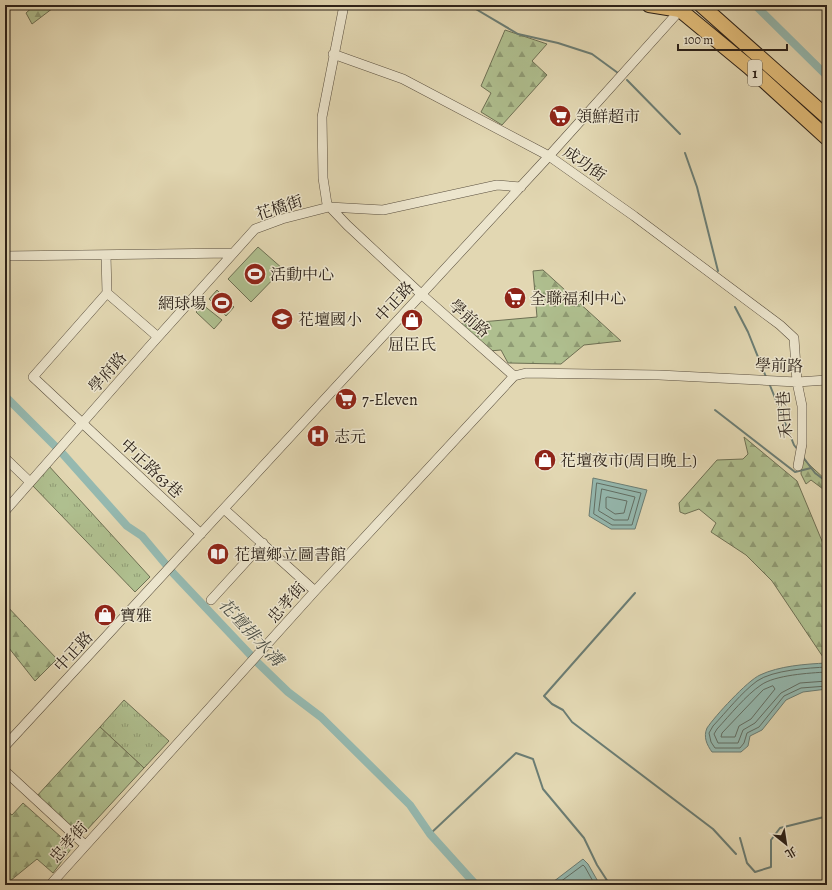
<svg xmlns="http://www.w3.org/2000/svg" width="832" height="890" font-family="Alegreya,'Noto Serif TC',serif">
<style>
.grass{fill:url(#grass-tufts);stroke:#6e7054}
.forest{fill:url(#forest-firs);stroke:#6e7054}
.garden{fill:#afbf8f;stroke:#6e7054}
.water{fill:#95b9b0;stroke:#6b7d74}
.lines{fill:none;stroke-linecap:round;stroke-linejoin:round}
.shore{stroke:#616e64;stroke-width:1}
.stream{stroke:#6b7d74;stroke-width:2}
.canal{stroke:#95b9b0;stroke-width:8}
.street-casing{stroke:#5a4f3f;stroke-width:10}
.primary-casing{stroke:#2d2219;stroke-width:16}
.street{stroke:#ece5cd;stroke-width:9}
.primary{stroke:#e1bc79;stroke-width:14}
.labels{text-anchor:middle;stroke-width:3;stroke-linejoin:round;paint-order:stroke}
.shield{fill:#ece5cd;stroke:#665c4f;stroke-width:1}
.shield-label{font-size:15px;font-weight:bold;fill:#2d2219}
.poi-label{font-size:16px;fill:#2d2219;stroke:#ece5cd;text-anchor:start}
.street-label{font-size:16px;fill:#2d2219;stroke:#ece5cd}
.water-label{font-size:17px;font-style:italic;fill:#4c4f46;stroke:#ece5cd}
</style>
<defs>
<pattern id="grass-tufts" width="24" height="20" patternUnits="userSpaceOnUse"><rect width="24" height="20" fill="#afbf8f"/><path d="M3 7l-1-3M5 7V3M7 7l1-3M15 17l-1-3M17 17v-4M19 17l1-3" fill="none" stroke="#8f9b74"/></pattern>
<pattern id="forest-firs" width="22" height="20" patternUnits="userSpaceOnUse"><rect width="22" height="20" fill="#afbf8f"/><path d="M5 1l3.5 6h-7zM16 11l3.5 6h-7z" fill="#8f9b74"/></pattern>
</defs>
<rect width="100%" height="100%" fill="#e2d7b2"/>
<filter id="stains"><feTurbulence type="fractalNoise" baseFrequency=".005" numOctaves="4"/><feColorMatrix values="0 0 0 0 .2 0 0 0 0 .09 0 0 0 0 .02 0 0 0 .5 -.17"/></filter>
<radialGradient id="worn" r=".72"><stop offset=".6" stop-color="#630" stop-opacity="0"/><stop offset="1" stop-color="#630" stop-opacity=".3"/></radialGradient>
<path class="grass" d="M48,465L150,577L135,592L33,486Z
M124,700L169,741L144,768L100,727Z"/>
<path class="forest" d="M35,5H57L32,24L26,13Z
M505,30L547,44L532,61L547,75L502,125L481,112L491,93L481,86Z
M543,270L621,341L584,345L561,364L508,363L501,350L489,351L459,324L537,317L533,271Z
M744,437L797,481L827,553V663L772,581L746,555L711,532L716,523L699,509L685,514L680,512L679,503L717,460L743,459L748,454Z
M802,458L827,481V492L811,480L806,484L801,474Z
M5,604L57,659L35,681L5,643Z
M100,727L144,768L85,832L74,833L36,797Z
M23,803L71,846V849L53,873L37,859L5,885V814L8,812L12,815Z"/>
<path class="garden" d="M258,247L283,269L251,302L228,279Z
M217,290L234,307L226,316L209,299Z
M203,305L222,320L214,329L196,312Z"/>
<path class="water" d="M593,478L647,490L635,529H611L589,516Z
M827,663V689L803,692L786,700L762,730L750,736L748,746L741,752H712C707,745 703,737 707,728C715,716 747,681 760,675C779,666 805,664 827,663Z
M583,859L588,864L600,885H549Z"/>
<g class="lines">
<path class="shore" d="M597,483L641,493L632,525H612L594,514Z
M602,489L635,497L628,520H614L599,511Z
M608,497L627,501L624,513L615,514L606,508V498Z
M827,667C808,668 773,670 757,681C741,693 727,711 713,726L709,733L711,742L715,748H740L744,743L747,733L759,727L784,696L801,688L827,686
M827,672C809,673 775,675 761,685C746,695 730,715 717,729L714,734L718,743H738L743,730L755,723L781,693L800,683L827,681
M773,686L775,689L751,719L739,726L735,737H721L722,733L763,690Z
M556,885L583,865L585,867L595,885"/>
<path class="stream" d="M469,5L518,34L558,43L592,54L618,73
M627,80L680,134
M685,153L697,187L718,271
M735,307L748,332L766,377
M769,383L794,445L798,450
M715,410L795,472L811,468
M803,457L815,473L827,482
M635,593L544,696L552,704L563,710L572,722L713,829L736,854
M430,834L516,753L533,759L543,789L584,838L597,865L610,885
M740,838L747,863L755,872L771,867V840L780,828L824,817L827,819"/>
<path class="canal" d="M755,5L827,76
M5,396L62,453L127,526L142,536L173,573L258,663L288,692L321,717L410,805L430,834L476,885"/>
<g class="street-casing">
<path id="street" d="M344,5L322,117L323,178L327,204L347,225L421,294L514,376L526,373L659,375L797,382L827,380
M333,54L403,79L549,156L634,216L780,325L794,338L797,382L802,406V444L798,466
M106,255L107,293
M5,256L232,253
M107,293L33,377L201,534
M107,293L158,337
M5,458L30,482
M224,509L315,591
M5,511L149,347L255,229L282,219L329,207L383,210L497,185L521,187
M211,600L263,543
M5,746L549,156L682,8
M5,771L85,845
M50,885L315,591L514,376"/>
</g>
<g class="primary-casing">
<path id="primary" d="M649,5L680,10L749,67L827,138
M701,5L827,117"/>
</g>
<use href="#street" class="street"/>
<use href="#primary" class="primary"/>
</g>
<defs>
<g id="supermarket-disc" transform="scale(1.15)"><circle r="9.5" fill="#8f2418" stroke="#ece5cd"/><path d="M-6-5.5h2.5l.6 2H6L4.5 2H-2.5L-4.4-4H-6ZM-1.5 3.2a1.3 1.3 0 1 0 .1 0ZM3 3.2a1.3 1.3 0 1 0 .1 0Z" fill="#fff"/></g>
<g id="stadium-disc" transform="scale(1.15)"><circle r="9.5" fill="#8f2418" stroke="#ece5cd"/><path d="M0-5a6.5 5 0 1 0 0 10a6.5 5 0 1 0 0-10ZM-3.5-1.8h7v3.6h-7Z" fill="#fff"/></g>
<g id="school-disc" transform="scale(1.15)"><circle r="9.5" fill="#8f2418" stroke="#ece5cd"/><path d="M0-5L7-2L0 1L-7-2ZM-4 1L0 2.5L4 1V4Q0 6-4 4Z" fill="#fff"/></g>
<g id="shop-disc" transform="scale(1.15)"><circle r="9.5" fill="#8f2418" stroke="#ece5cd"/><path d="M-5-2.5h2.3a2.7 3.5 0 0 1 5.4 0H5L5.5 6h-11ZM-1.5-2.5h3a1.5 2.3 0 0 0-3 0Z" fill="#fff"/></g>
<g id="hospital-disc" transform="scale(1.15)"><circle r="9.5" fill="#8f2418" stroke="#ece5cd"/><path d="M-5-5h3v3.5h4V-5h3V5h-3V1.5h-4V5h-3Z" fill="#fff"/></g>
<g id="library-disc" transform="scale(1.15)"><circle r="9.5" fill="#8f2418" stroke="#ece5cd"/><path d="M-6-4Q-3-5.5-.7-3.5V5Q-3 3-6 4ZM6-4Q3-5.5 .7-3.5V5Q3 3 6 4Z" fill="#fff"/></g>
</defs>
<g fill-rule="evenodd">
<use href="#supermarket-disc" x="560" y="116"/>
<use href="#stadium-disc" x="255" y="274"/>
<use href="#supermarket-disc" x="515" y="298"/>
<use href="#stadium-disc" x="222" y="303"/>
<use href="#school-disc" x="282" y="319"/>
<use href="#shop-disc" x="412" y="320"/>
<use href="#supermarket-disc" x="346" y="399"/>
<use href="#hospital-disc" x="318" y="436"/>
<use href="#shop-disc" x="545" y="460"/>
<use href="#library-disc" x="218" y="554"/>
<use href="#shop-disc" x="105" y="615"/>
</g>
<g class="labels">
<rect class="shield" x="748" y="60" width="14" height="26" rx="3"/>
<g class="shield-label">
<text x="755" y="78">1</text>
</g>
<g class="poi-label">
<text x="576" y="122">領鮮超市</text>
<text x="270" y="280">活動中心</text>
<text x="530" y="304">全聯福利中心</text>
<text x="206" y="309" text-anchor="end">網球場</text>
<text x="298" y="325">花壇國小</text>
<text x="412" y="350" text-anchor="middle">屈臣氏</text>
<text x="362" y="405">7-Eleven</text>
<text x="334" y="442">志元</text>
<text x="560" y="466">花壇夜市(周日晚上)</text>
<text x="234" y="560">花壇鄉立圖書館</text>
<text x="120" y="621">寶雅</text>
</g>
<g class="street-label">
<text transform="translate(585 163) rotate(35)" y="6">成功街</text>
<text transform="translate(279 207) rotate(-18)" y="6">花橋街</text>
<text transform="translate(394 301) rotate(-47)" y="6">中正路</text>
<text transform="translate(470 318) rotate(41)" y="6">學前路</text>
<text transform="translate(779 365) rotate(1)" y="6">學前路</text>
<text transform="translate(107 372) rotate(-49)" y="6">學府路</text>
<text transform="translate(784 415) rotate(-94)" y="6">禾田巷</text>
<text transform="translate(152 468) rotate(43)" y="6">中正路63巷</text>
<text transform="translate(286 602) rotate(-49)" y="6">忠孝街</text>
<text transform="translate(73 651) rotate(-47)" y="6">中正路</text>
<text transform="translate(68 842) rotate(-48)" y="6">忠孝街</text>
</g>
<g class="water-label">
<text transform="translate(251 632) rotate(47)" y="6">花壇排水溝</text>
</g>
</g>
<rect width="832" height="890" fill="none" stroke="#e2d7b2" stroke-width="20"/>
<rect x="6" y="6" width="820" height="878" fill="none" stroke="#2d2219" stroke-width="2"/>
<rect x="10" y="10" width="812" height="870" fill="none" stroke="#2d2219"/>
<g transform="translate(786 844) rotate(150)" stroke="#ece5cd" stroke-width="3" paint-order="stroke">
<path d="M0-3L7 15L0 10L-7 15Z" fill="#2d2219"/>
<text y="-6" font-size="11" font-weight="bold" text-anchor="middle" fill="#2d2219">北</text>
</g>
<path d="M678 44v6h109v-6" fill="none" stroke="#2d2219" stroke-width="2"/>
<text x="684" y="44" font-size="12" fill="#2d2219" stroke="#ece5cd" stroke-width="3" paint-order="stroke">100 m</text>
<rect width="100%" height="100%" filter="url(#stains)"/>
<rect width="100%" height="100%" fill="url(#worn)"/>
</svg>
